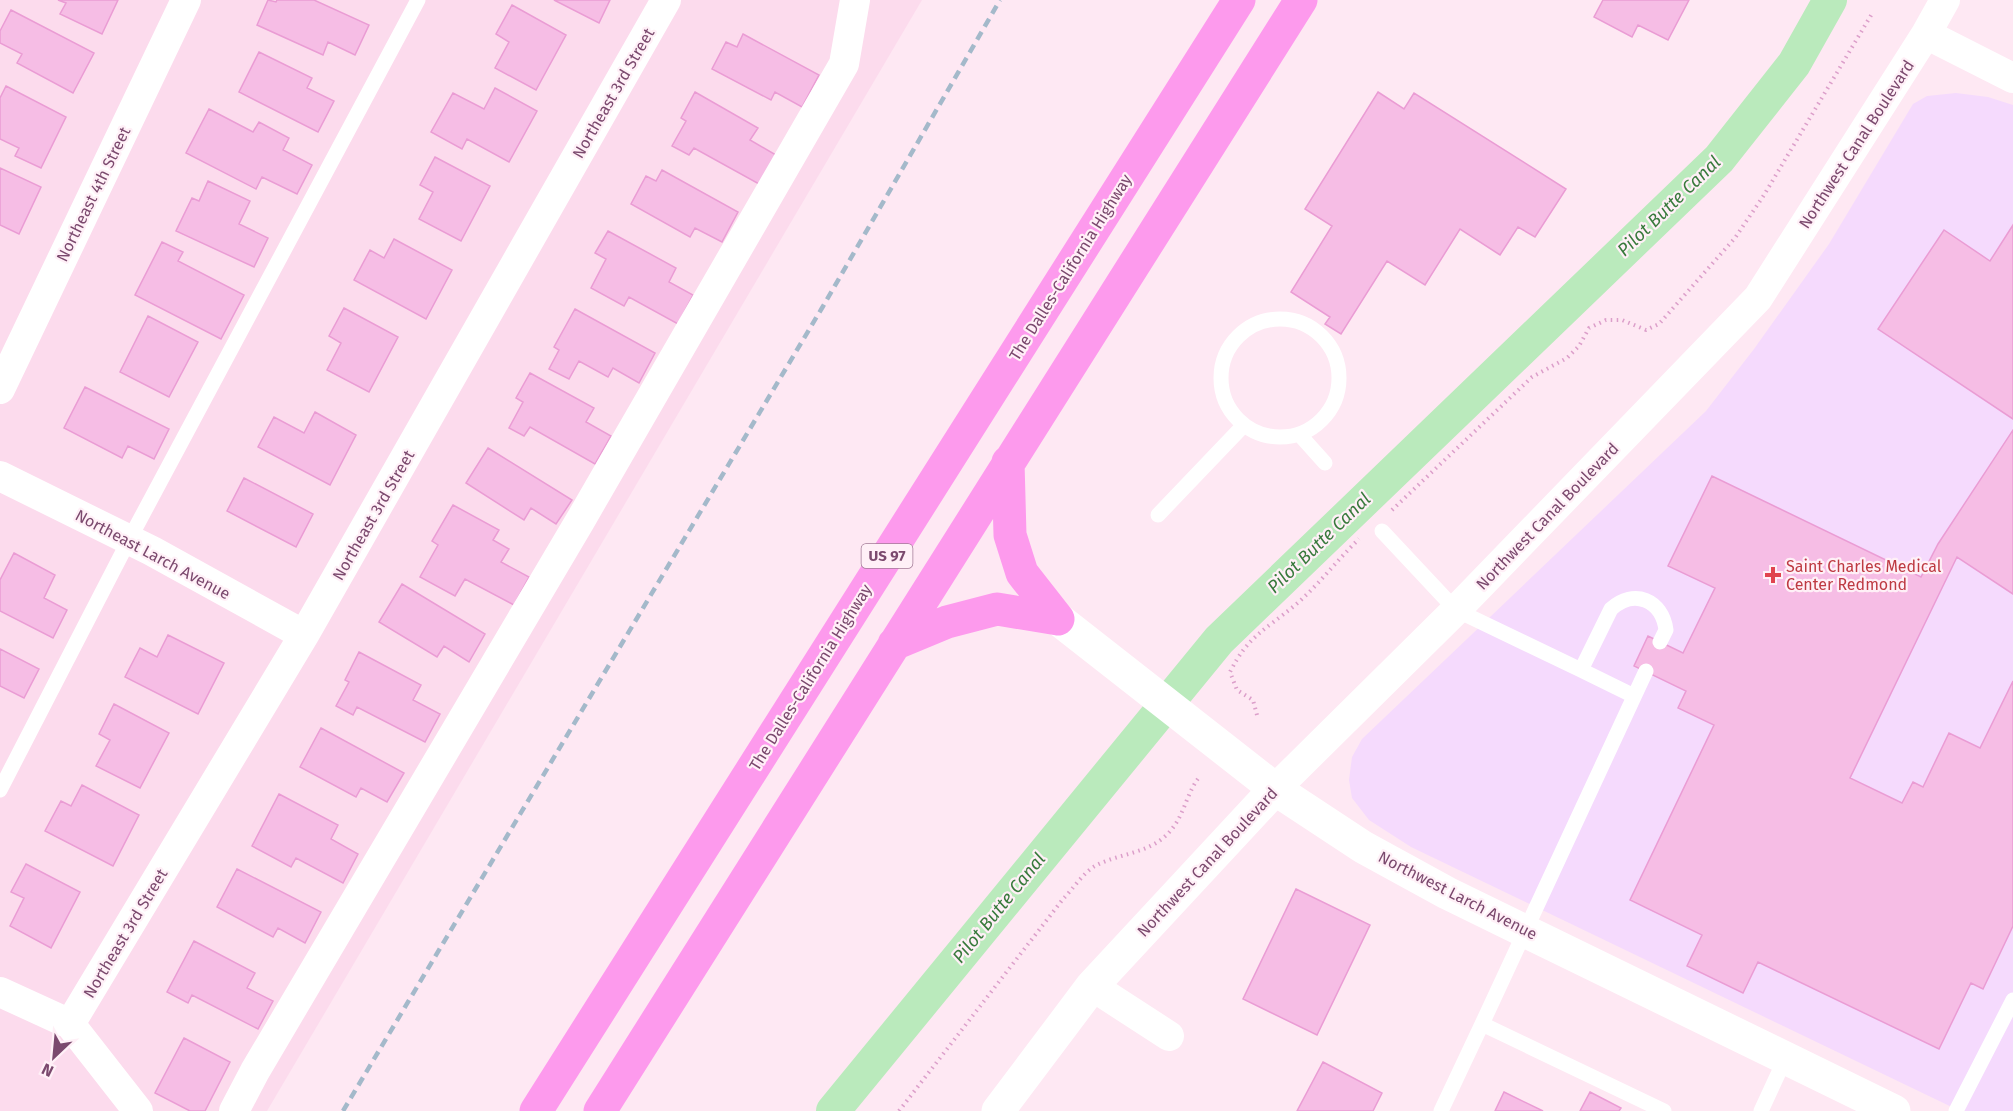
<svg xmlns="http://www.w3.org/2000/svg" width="2013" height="1111" font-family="'Fira Sans',sans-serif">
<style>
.residential{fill:#fcdbed}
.medical{fill:#f5dafd}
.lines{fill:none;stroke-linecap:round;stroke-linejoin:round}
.canal{stroke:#baeabc;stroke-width:34}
.building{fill:#f6bde5;stroke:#ea9cd4;stroke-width:1.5}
.path{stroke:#dc9fca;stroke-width:4;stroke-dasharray:1.5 4.5;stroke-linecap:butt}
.lane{stroke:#fff;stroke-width:15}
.street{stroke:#fff;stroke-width:30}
.secondary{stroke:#fff;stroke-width:33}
.highway{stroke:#fd9aed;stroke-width:33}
.rail{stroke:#a4b9ca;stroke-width:4.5;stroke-dasharray:9 6;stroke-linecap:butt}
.health-dot{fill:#e0444e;stroke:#fff0f7;stroke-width:2}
.labels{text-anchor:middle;stroke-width:4.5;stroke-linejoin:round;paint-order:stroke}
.shield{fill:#fff0f7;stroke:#a37b97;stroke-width:1.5}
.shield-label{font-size:15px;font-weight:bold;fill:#7b496e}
.street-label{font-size:16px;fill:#7b496e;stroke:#fff0f7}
.health-label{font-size:16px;fill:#be3a42;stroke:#fff0f7;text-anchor:start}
.water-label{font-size:18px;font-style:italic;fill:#387a3c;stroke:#fff0f7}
</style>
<rect width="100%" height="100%" fill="#fee8f3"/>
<path class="residential" d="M0,0H922L267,1111H0Z"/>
<path class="medical" d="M1956,93L1988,97L2013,105V1111H1960L1411,847L1369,820L1352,798L1349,780L1352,757L1362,739L1706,411L1754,349L1829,244L1913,104L1927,96Z"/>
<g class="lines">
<path class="canal" d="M833,1111L1219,640L1719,159L1794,64L1830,0"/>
</g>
<path class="building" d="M58,0H118L102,34L60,14L66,3Z
M268,0L276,2L277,0H314L369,25L355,55L328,42L323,55L257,25Z
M554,0H610L599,23Z
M1603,0H1689L1668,40L1638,25L1632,37L1594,17Z
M512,5L566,35L536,90L495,68L509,42L496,34Z
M11,10L94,53L73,93L17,63L22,54L0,43V31Z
M743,34L819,75L802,107L775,92L771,100L712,69L726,42L737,47Z
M259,52L312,78L307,88L334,101L318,132L239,92Z
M6,86L66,117L41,168L15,156L19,148L0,139V98Z
M495,88L537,111L509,162L467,139L462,149L431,132L453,93L484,109Z
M695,92L758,128L750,140L776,155L759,184L694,148L689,155L672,146L686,121L681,118Z
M1378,92L1404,109L1414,93L1566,189L1535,237L1518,227L1500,255L1460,229L1425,285L1387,261L1341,334L1325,324L1330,317L1291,292L1332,226L1305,209Z
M209,109L253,132L259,122L289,138L283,150L312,165L297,194L262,177L256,189L186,153Z
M435,157L490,186L461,241L419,219L433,192L420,185Z
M0,168L41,187L19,234L0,225Z
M662,170L738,212L722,242L695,228L690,237L631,204L646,176L656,181Z
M208,181L250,201L239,224L268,238L254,267L176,231L192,198L199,201Z
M2013,225V419L1878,329L1944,230L1990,261Z
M608,231L676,268L669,282L693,295L678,324L629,297L624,306L591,288L606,259L595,253Z
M394,239L452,270L426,319L354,280L370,250L384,258Z
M162,242L183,252L178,261L244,295L221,339L135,295Z
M344,308L398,337L369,392L327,370L341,343L329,336Z
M575,309L655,353L639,383L613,368L608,377L579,361L569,379L549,369L559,350L554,347Z
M148,316L198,342L169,397L120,372Z
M530,373L594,408L586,422L611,436L595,464L530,427L524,436L509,428L523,402L516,398Z
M85,387L169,429L154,459L128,446L122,458L64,428Z
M315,412L356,435L330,485L258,447L274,417L304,433Z
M2013,430V594L1957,557L1850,778L1902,803L1913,782L1923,787L1949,733L1980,748L2013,681V926L1983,989L1971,983L1939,1049L1758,962L1743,993L1687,966L1702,935L1630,900L1714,725L1678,708L1686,691L1634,666L1648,636L1683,653L1715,588L1668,566L1712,476L1921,577L1938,544Z
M488,448L572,500L556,524L531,508L524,520L466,483Z
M244,478L313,514L296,547L227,511Z
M453,505L499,530L493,540L509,549L501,562L529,577L514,605L465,579L455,596L420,577L438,545L432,541Z
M14,553L55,575L44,598L67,610L53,638L0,611V580Z
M402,584L485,634L469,662L444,646L437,657L379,622Z
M168,635L224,663L198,714L125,677L140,648L157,657Z
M0,649L39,669L24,698L0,686Z
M359,652L421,685L413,700L440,714L425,742L357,707L353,715L336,706L349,682L345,680Z
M114,704L169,733L140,788L96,766L110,740L99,734Z
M321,728L404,773L387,802L361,788L356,797L300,767Z
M82,785L139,815L113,866L45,831L61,801L71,806Z
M279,794L338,825L331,839L358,854L343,883L296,858L291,867L252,846Z
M26,864L80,892L51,948L10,926L24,898L11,892Z
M237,869L321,912L305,943L278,928L273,937L217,907Z
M1296,889L1370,925L1317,1035L1243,999Z
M194,941L255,973L247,988L273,1001L258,1029L192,995L188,1003L167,992Z
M184,1038L230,1062L205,1111H190L155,1093Z
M1323,1062L1382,1093L1373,1111H1297Z
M1504,1092L1543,1111H1495Z
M1590,1092L1621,1108L1619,1111H1580Z"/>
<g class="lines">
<path class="path" d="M1392,510L1532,377L1567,358L1579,346L1589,328L1606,320H1622L1646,330L1659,324L1735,238L1764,195L1873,12
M1257,715L1253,700L1237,690L1230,672C1248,636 1265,630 1294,606C1318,586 1337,560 1359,539
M899,1111L1063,899C1073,889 1083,873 1095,866C1117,854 1144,854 1163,838C1185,820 1184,796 1200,776"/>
<path class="lane" d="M1221 378a59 59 0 1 1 118 0a59 59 0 1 1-118 0Z
M1299,434L1325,463
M1158,515L1244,425
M1382,531L1456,610L1581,670L1611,609C1634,588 1662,600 1666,630L1660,642
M1581,670L1634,696
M0,790L129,540L418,0
M1482,1024L1646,671
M1441,1111L1482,1024L1664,1111
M1761,1111L1785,1059
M1956,1111L2013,1000"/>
<path class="street" d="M1926,34L2013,78
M0,389L186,0
M0,476L152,551L304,635
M1275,789L1456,610L1758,298L1926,34L1945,0
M1092,986L1169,1036
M0,992L70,1024L138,1111
M70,1024L304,635L666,0
M234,1111L255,1071L580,521L844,64L855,0"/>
<path class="secondary" d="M1058,619L1275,789L1363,847L1447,893L1894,1111
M998,1111L1092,986L1275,789"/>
<path class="highway" d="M1008,462L1010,535L1022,573L1058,619
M894,644L947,622L997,609L1058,619
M536,1111L1239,0
M600,1111L1301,0"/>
<path class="rail" d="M343,1111L822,308L1000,0"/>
</g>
<path class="health-dot" d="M1770 566h6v6h6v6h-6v6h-6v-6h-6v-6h6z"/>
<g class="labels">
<rect class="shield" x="861.5" y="544" width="51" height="24" rx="4.5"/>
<g class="shield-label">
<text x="887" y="561">US 97</text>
</g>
<g class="street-label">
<text transform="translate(613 93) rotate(-60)" y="6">Northeast 3rd Street</text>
<text transform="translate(1856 144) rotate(-57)" y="6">Northwest Canal Boulevard</text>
<text transform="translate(93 194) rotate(-64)" y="6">Northeast 4th Street</text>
<text transform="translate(1070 267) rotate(-58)" y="6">The Dalles-California Highway</text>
<text transform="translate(373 515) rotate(-60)" y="6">Northeast 3rd Street</text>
<text transform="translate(1547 516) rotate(-46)" y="6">Northwest Canal Boulevard</text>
<text transform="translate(153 554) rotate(28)" y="6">Northeast Larch Avenue</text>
<text transform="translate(810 677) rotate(-58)" y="6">The Dalles-California Highway</text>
<text transform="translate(1207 862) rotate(-47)" y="6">Northwest Canal Boulevard</text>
<text transform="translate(1458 895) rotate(27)" y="6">Northwest Larch Avenue</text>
<text transform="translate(125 933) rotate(-59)" y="6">Northeast 3rd Street</text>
</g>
<g class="health-label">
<text x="1786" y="572">Saint Charles Medical<tspan x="1786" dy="18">Center Redmond</tspan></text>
</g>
<g class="water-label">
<text transform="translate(1669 206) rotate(-44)" y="6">Pilot Butte Canal</text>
<text transform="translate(1319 543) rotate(-44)" y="6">Pilot Butte Canal</text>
<text transform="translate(999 908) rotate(-51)" y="6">Pilot Butte Canal</text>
</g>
</g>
<g transform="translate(54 1057) rotate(206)" stroke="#fff0f7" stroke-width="4.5" paint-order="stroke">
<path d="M0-4.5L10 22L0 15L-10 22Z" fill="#7b496e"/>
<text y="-9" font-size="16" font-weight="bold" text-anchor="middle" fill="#7b496e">N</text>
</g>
</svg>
